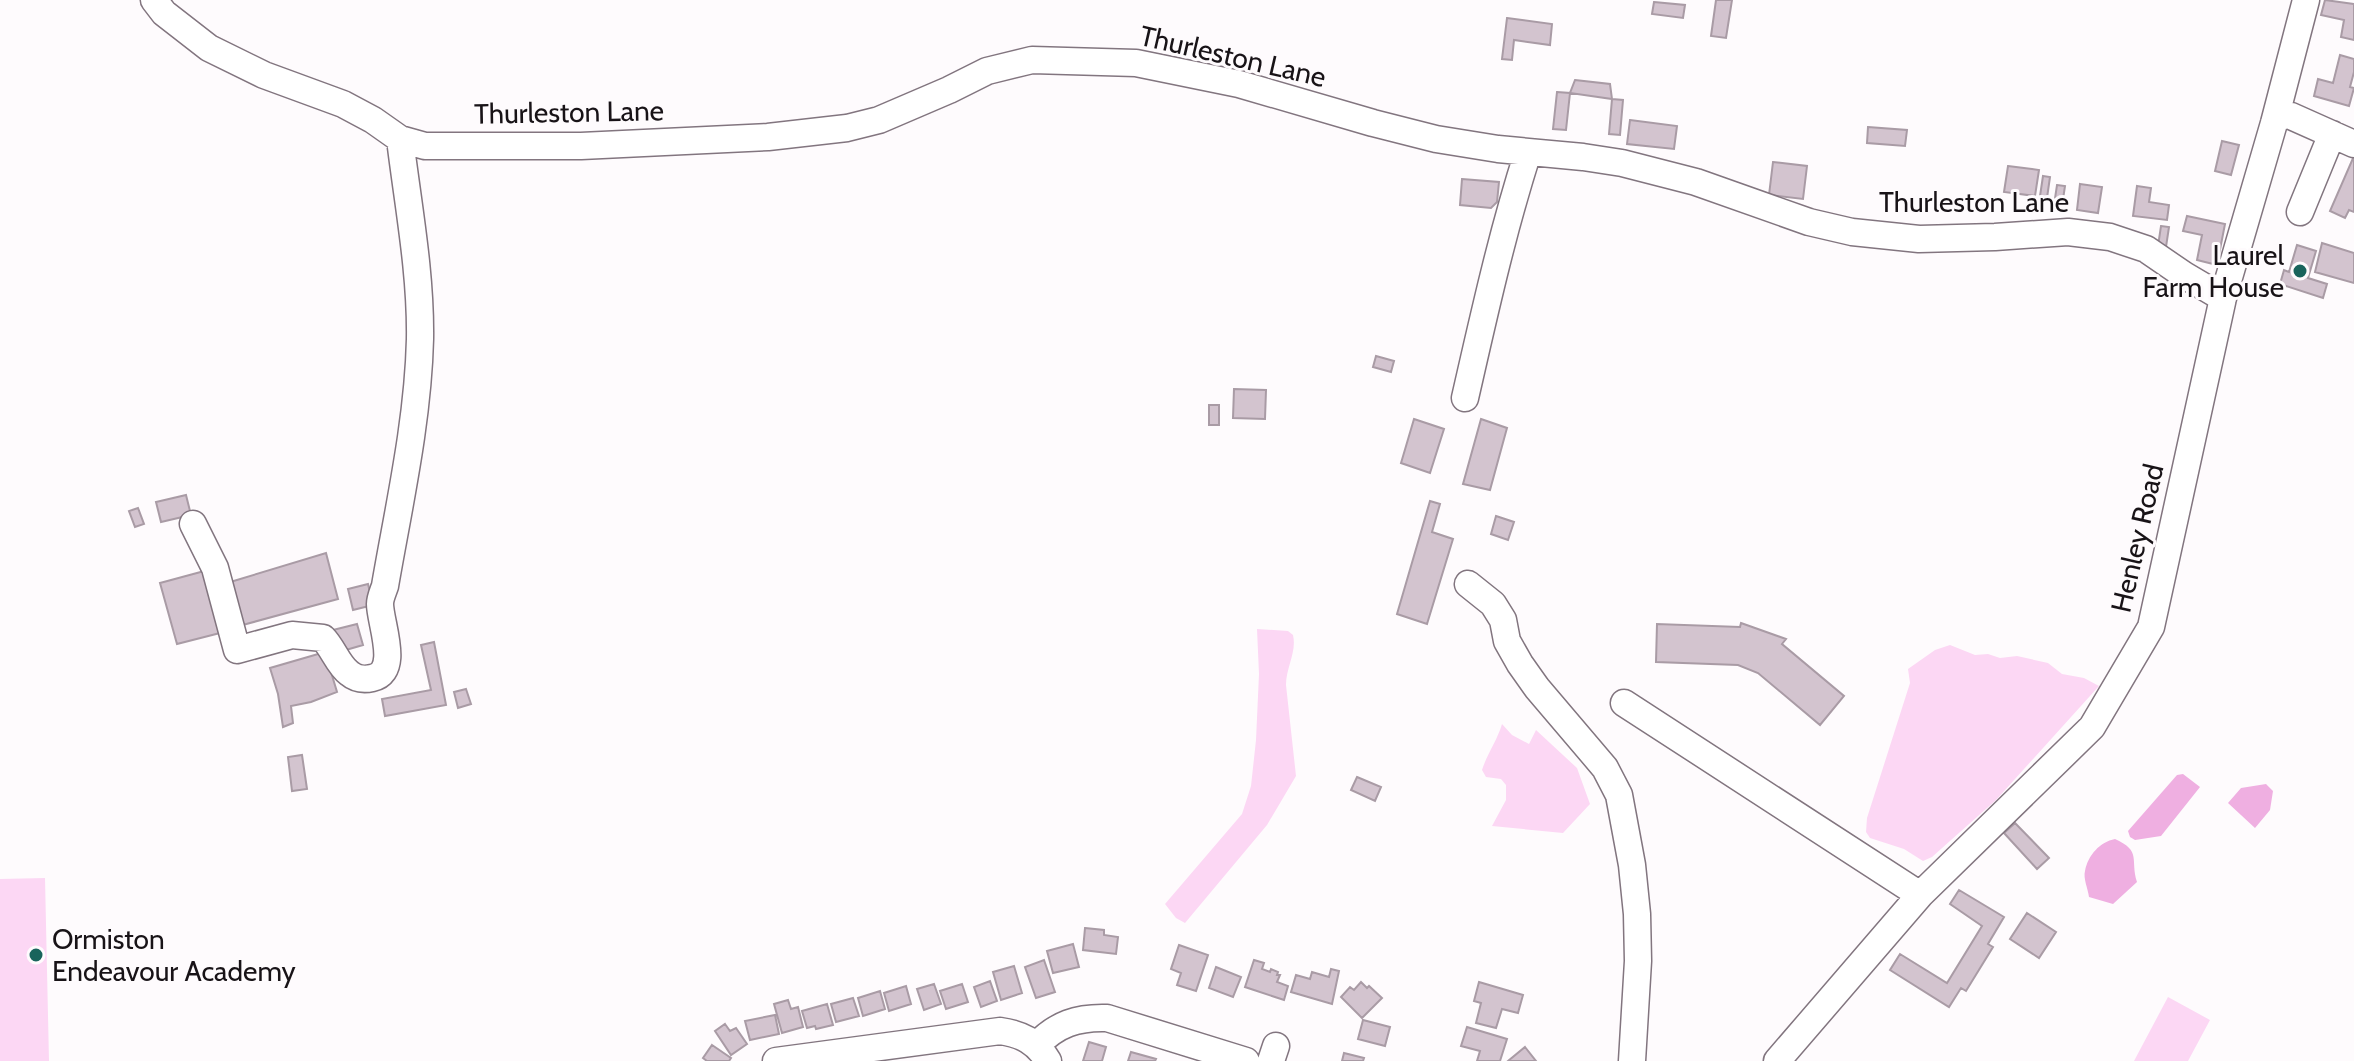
<svg xmlns="http://www.w3.org/2000/svg" width="2354" height="1061" font-family="Cabin,sans-serif">
<style>
.green{fill:#fcd7f4}
.water{fill:#efafe1}
.building{fill:#d3c4cf;stroke:#a99ba5;stroke-width:2}
.lines{fill:none;stroke-linecap:round;stroke-linejoin:round}
.minor-casing{stroke:#82757f;stroke-width:29}
.minor{stroke:#fff;stroke-width:26}
.poi-dot{fill:#19645c;stroke:#fefbfd;stroke-width:3}
.labels{text-anchor:middle;stroke-width:6;stroke-linejoin:round;paint-order:stroke}
.street-label{font-size:28px;fill:#181317;stroke:#fefbfd}
.poi-label{font-size:28px;fill:#181317;stroke:#fefbfd;text-anchor:end}
</style>
<rect width="100%" height="100%" fill="#fefbfd"/>
<path class="green" d="M1257,629L1288,631L1293,635C1297,652 1286,667 1286,685L1296,776L1267,825L1185,923L1176,918L1165,904L1242,814L1251,786L1256,740L1259,674Z
M1950,645L1975,655L1988,654L2000,658L2017,656L2048,663L2062,674L2084,678L2099,686L1996,800L1932,857L1923,861L1904,849L1870,838L1866,832L1867,818L1910,683L1908,669L1935,650Z
M1502,724L1512,735L1529,744L1536,730L1577,768L1590,804L1563,833L1492,826L1506,800V785L1501,779L1486,777L1482,770C1487,754 1497,741 1502,724Z
M45,878L49,1061H0V879Z
M2168,997L2210,1020L2188,1061H2134Z"/>
<path class="water" d="M2183,774L2200,787L2161,836L2135,840L2130,837L2128,831L2177,775Z
M2266,784L2273,791L2270,810L2255,828L2228,803L2241,788Z
M2115,839C2142,851 2130,860 2137,882L2113,904L2089,897C2088,889 2083,878 2085,871C2088,855 2100,842 2115,839Z"/>
<path class="building" d="M1716,0H1732L1726,38L1711,36Z
M2325,0L2354,4V40L2341,37L2344,20L2321,15Z
M1654,2L1685,5L1683,18L1652,14Z
M1507,18L1552,24L1550,45L1514,40L1512,60L1502,59Z
M2340,55L2354,59V72L2350,87L2354,88L2349,106L2314,96L2318,79L2333,83Z
M1575,80L1610,84L1612,99L1570,93Z
M1557,92L1570,93L1566,130L1553,129Z
M1612,99L1623,100L1620,135L1609,134Z
M1630,120L1677,126L1674,149L1627,144Z
M1868,127L1907,130L1905,146L1867,143Z
M2222,141L2239,145L2231,175L2215,171Z
M2354,156V212L2349,210L2345,218L2330,211Z
M1773,162L1807,166L1803,199L1769,195Z
M2008,166L2039,170L2035,196L2004,192Z
M2043,176L2050,177L2047,198L2040,196Z
M1462,179L1499,182L1497,202L1491,208L1460,205Z
M2080,184L2102,187L2098,213L2077,210Z
M2057,185L2065,186L2062,206L2054,205Z
M2137,186L2151,188L2149,202L2169,205L2167,220L2133,216Z
M2187,216L2225,224L2217,265L2197,260L2202,235L2183,231Z
M2161,226L2169,227L2166,247L2158,246Z
M2322,243L2354,253V283L2315,272Z
M2297,245L2316,251L2308,278L2327,284L2323,298L2280,284L2284,270L2289,272Z
M1376,356L1394,361L1391,372L1373,367Z
M1234,389L1266,390L1265,419L1233,418Z
M1209,405H1219V425H1209Z
M1414,419L1444,429L1430,473L1401,463Z
M1481,419L1507,428L1490,490L1463,484Z
M186,495L191,515L161,522L156,502Z
M1430,501L1440,504L1432,532L1453,539L1427,624L1397,614Z
M138,508L144,524L135,527L129,511Z
M1496,516L1514,522L1508,540L1491,534Z
M326,553L338,599L239,626L227,583Z
M208,570L224,632L177,644L160,583Z
M368,584L373,605L353,610L348,589Z
M1741,623L1786,639L1782,644L1844,696L1820,725L1758,673L1738,665L1656,662L1657,624L1740,627Z
M357,624L363,645L339,652L333,630Z
M434,642L446,705L385,716L382,699L431,690L421,645Z
M325,652L337,692L311,702L291,706L293,723L283,727L278,694L270,668Z
M466,689L471,704L458,708L454,692Z
M302,755L307,789L292,791L288,757Z
M1357,777L1381,787L1375,801L1351,790Z
M2015,823L2049,858L2037,869L2004,833Z
M1959,890L2004,917L1988,944L1993,947L1966,991L1961,988L1949,1007L1890,970L1900,954L1947,983L1982,926L1950,904Z
M2027,913L2056,932L2039,958L2010,939Z
M1085,928L1104,930V935L1118,937L1116,954L1083,950Z
M1073,944L1079,967L1053,973L1047,951Z
M1179,945L1208,955L1196,991L1177,985L1181,973L1171,969Z
M1044,960L1055,992L1036,998L1025,967Z
M1254,960L1264,963L1262,969L1270,972L1271,969L1278,972L1277,975H1280L1277,982L1288,986L1284,1000L1245,987Z
M1014,966L1022,993L1001,1000L993,972Z
M1216,967L1241,977L1233,997L1209,988Z
M1331,969L1339,971L1332,1004L1291,992L1296,975L1310,979L1312,972L1329,977Z
M990,981L997,1001L981,1007L974,987Z
M1361,982L1367,988L1369,986L1382,998L1362,1018L1341,997L1350,987L1354,990Z
M1479,982L1523,995L1518,1013L1502,1009L1496,1028L1476,1023L1481,1003L1474,1001Z
M934,984L941,1004L924,1010L917,989Z
M962,984L968,1002L946,1009L940,991Z
M906,986L911,1004L889,1011L884,993Z
M880,991L885,1009L863,1016L858,998Z
M853,998L859,1016L836,1022L831,1004Z
M788,1000L791,1009L798,1007L803,1027L782,1033L774,1004Z
M827,1004L833,1025L816,1029L815,1026L807,1028L802,1011Z
M775,1015L779,1034L750,1040L745,1021Z
M1363,1020L1390,1027L1385,1046L1358,1039Z
M725,1024L730,1031L736,1028L747,1044L731,1055L715,1031Z
M1467,1027L1507,1039L1500,1061H1477L1480,1051L1461,1046Z
M1089,1042L1106,1047L1102,1061H1083Z
M712,1045L731,1058L729,1061H707L703,1058Z
M1525,1047L1536,1061H1508Z
M1131,1052L1156,1059L1155,1061H1128Z
M1344,1053L1364,1058L1363,1061H1342Z"/>
<g class="lines">
<g class="minor-casing">
<path id="minor" d="M154,0L164,13L209,48L264,75L343,104L373,120L400,139L425,146H581L768,137L847,128L879,120L949,90L987,71L1032,60L1136,63L1239,84L1373,123L1436,139L1498,149L1583,157L1622,163L1696,182L1809,222L1852,232L1919,239L1995,237L2068,232L2110,237L2146,249L2184,275L2223,298
M2277,113L2291,116L2354,144
M2300,212L2332,134
M1465,398C1484,315 1502,233 1528,152
M193,524L215,568L237,650L292,635L323,638C333,648 338,665 349,673C356,679 363,680 372,678C401,672 380,623 380,604C380,598 383,592 385,586C399,505 418,422 420,339C421,272 408,205 400,139
M1468,584L1493,604L1503,620L1507,641L1520,664L1537,688L1605,768L1619,795L1632,865L1637,914L1638,961L1632,1061
M1624,703L1920,895
M1036,1046C1056,1024 1078,1017 1107,1018L1246,1061
M776,1061L1000,1031C1022,1034 1037,1042 1048,1061
M1271,1061L1276,1046
M1777,1061L1920,895L2092,727L2151,627L2223,298L2274,123L2306,0"/>
</g>
<use href="#minor" class="minor"/>
</g>
<g class="poi-dot">
<circle cx="2300" cy="271" r="8"/>
<circle cx="36" cy="955" r="8"/>
</g>
<g class="labels">
<g class="street-label">
<text transform="translate(1233 56) rotate(13)" y="10">Thurleston Lane</text>
<text transform="translate(569 112) rotate(-1)" y="10">Thurleston Lane</text>
<text x="1974" y="212">Thurleston Lane</text>
<text transform="translate(2137 538) rotate(-77)" y="10">Henley Road</text>
</g>
<g class="poi-label">
<text x="2284" y="265">Laurel<tspan x="2284" dy="32">Farm House</tspan></text>
<text x="52" y="949" text-anchor="start">Ormiston<tspan x="52" dy="32">Endeavour Academy</tspan></text>
</g>
</g>
</svg>
